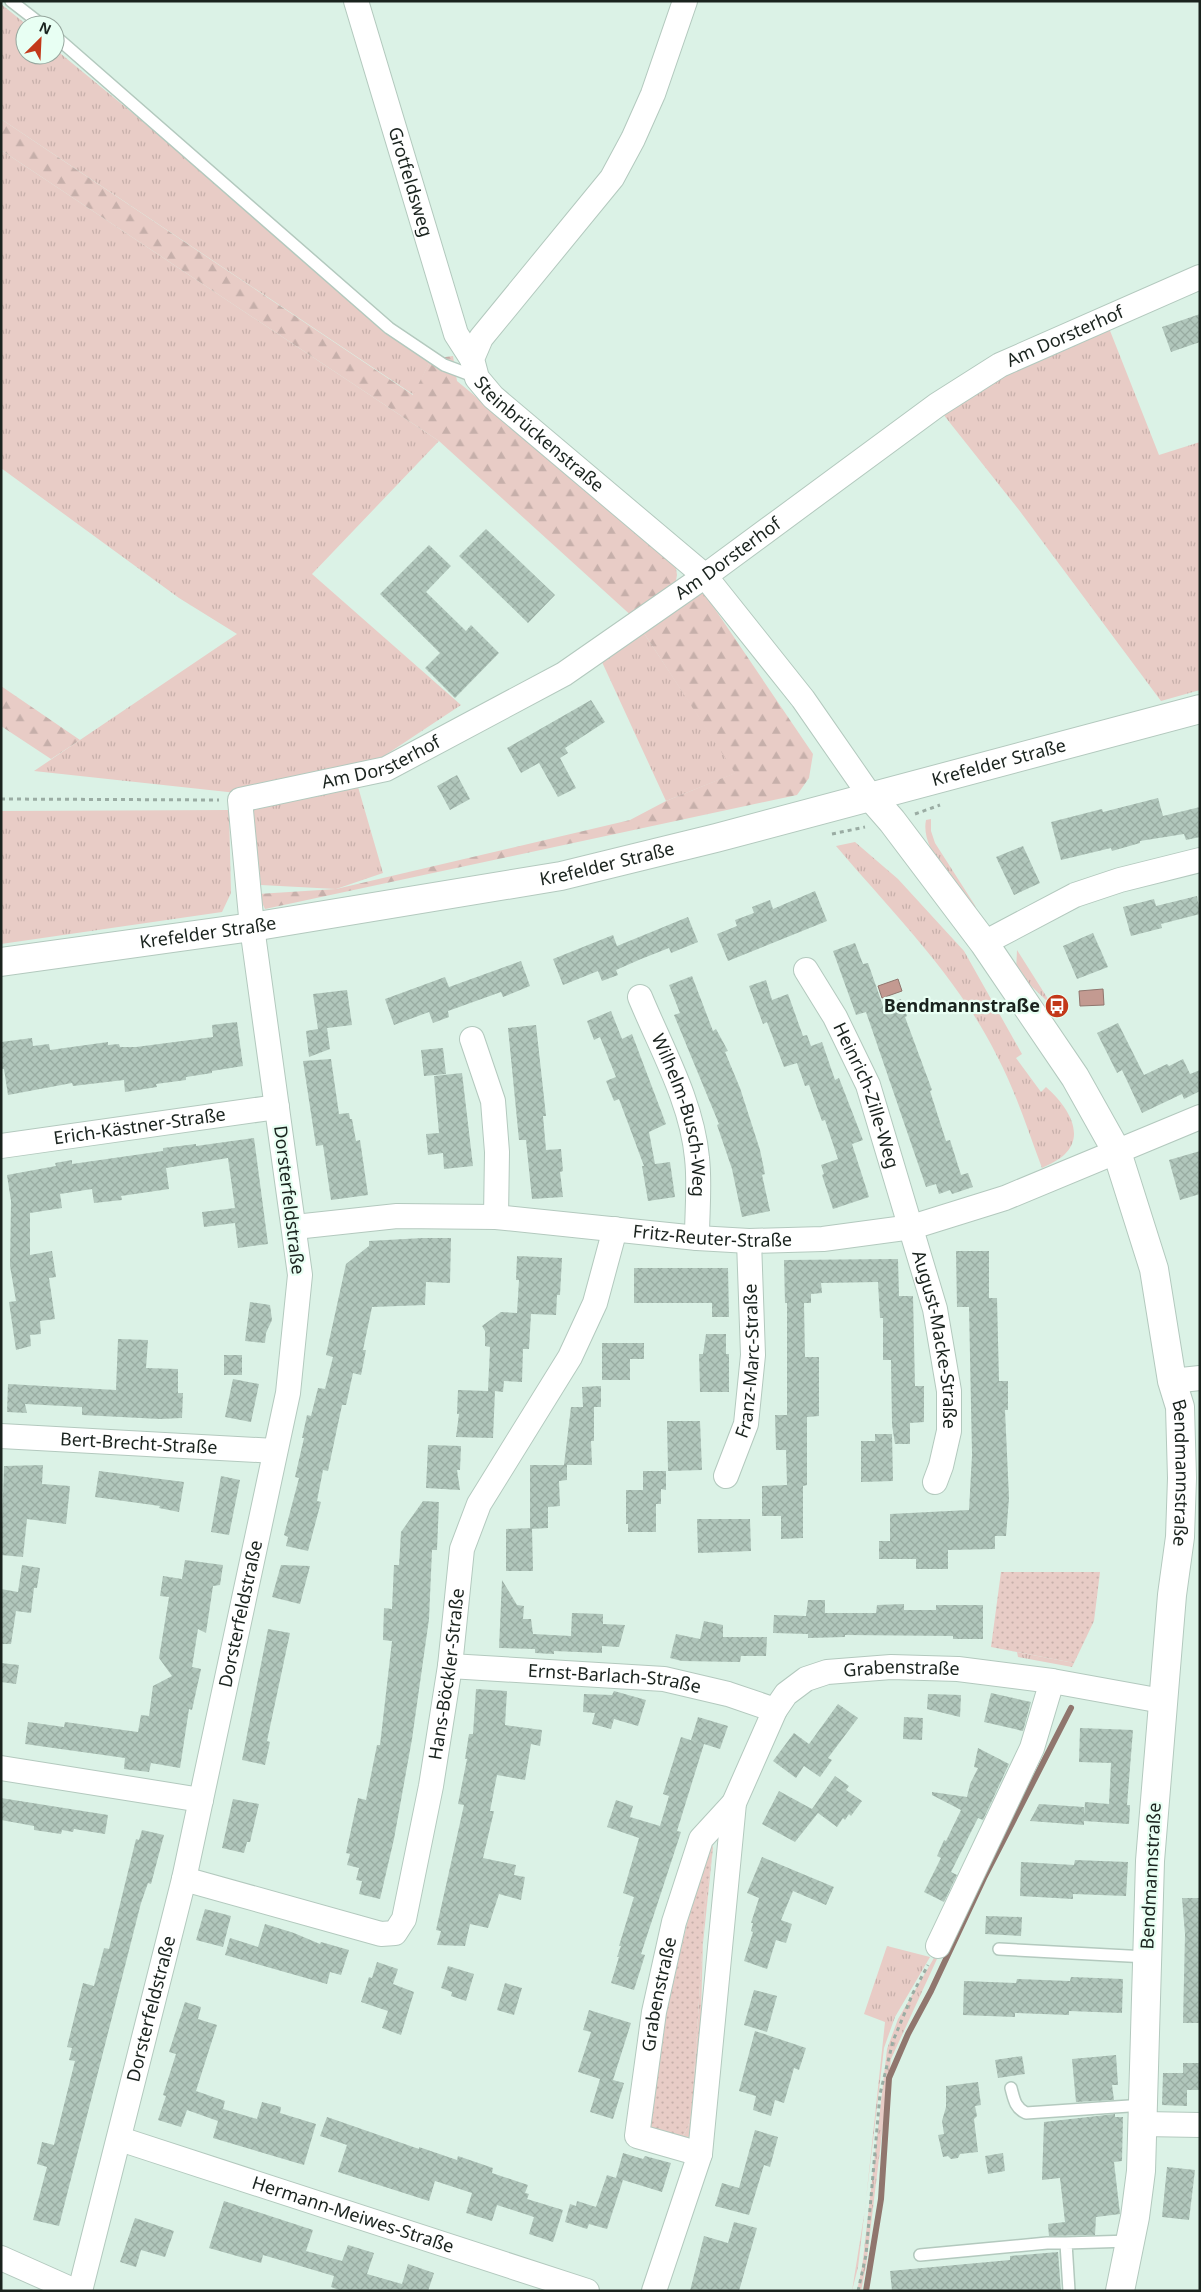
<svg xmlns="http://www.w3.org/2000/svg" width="1201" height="2292" font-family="'Noto Sans',sans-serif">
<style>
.grass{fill:url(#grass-tufts)}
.forest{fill:url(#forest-firs)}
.park{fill:url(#park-dots)}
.water{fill:#c39a91;stroke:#90766e}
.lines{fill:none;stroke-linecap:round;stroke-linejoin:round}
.stream{stroke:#90766e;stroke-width:6}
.building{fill:url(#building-cross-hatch)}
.lane-casing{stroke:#b3c9be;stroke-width:14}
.street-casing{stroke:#b3c9be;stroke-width:26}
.secondary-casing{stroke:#b3c9be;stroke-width:30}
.path{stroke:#9aaca3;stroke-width:3;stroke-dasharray:4 4;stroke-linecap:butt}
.lane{stroke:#fff;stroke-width:11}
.street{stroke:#fff;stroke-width:24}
.secondary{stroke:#fff;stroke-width:28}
.labels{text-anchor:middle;stroke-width:4.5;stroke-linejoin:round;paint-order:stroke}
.street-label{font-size:18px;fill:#1a231e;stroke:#e8fff3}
.poi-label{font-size:18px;font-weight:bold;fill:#1a231e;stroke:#e8fff3;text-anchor:end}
</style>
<defs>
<pattern id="grass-tufts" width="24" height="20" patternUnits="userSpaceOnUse" patternTransform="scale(1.25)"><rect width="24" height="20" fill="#e8ccc6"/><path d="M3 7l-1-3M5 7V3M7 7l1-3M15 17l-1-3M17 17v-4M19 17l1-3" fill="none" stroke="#c6afaa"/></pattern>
<pattern id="forest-firs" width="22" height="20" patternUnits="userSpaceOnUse" patternTransform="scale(1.25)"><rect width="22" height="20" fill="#e8ccc6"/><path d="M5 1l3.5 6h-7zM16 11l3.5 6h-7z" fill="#c6afaa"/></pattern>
<pattern id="park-dots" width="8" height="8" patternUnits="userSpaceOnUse" patternTransform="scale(1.25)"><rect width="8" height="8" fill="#e8ccc6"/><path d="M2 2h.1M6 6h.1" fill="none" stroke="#c6afaa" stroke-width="1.8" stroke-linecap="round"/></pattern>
<pattern id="building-cross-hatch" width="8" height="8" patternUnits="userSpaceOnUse" patternTransform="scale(1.25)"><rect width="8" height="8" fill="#b1c7bc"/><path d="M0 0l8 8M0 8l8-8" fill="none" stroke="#98aba1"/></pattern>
</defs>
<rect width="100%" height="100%" fill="#dbf2e6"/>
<path class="grass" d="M1,4L27,25H25V55H55V49L431,359L414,395L1,119Z
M1,150L439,441L312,574L461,705L381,758L353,768L237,793L34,771L237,634L179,598L1,468Z
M1105,318L1159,455L1200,442V690L1161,701L1019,510L939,409Z
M636,621L736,773L666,801L596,649Z
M356,780L383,873L336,889L261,885L252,809Z
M229,810L231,893L222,912L1,944V811Z
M931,819V831L935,843L976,907L971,905C955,883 920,849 926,820Z
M855,842L898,879L964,951L1022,1054L1016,1058L1041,1092L1046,1087C1064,1103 1087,1132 1065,1154C1059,1160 1050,1164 1042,1168C1028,1131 1016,1092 997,1056C958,977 892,912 836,846Z
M1017,950L1048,999L1046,1000L1016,972Z
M1017,1652L1074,1663L1072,1667L1018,1657Z
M713,1848L703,1943L700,2049L691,2129L689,2140L680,2139C688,2131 690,2121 692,2110L705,1905Z
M887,1946L930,1957L895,2017L884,2048L858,2267L852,2291L865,2209L885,2022L864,2014Z
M934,1958L937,1959L891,2059L866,2266L861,2291H857L862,2268L887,2049L898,2019Z"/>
<path class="forest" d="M1,119L413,395L431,359L453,356L457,381L675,562L677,575L675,586L635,619L439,441L1,150Z
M700,587L813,754L809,778L797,795L265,909L258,894L336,889L630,820L666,801L735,773L638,624Z
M1,686L80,740L51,759L1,726Z"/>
<path class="park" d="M1001,1572H1100L1094,1621L1074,1663L991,1647Z
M708,1840L712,1844L713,1848L705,1906L692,2110C690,2121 688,2131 680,2139L651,2134L647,2111L654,2056Z"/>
<path class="water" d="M898,979L902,991L882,998L878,986Z
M1103,989L1104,1005L1080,1006L1079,991Z"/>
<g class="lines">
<path class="stream" d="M866,2291L881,2199L889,2078L908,2034L931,1991L984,1878L1071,1708"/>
</g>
<path class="building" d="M1200,314V342L1171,352L1162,327Z
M486,529L555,595L528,623L459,556Z
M429,545L451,566L426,592L466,631L471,625L499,653L455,698L425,668L440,653L380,594Z
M591,700L605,722L565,748L568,753L560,758L576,788L558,797L539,763L521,773L507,748Z
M457,775L470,799L450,810L437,786Z
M1158,798L1163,816L1200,807V837L1186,840L1184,834L1140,841V843L1112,851L1111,848L1061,860L1051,822L1102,809L1103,812Z
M1023,846L1040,883L1014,895L996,857Z
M815,891L827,921L728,961L717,934L737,926L735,920L754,913L752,907L770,900L773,909Z
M1197,896L1200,914L1161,924L1162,928L1131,936L1123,907L1154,899L1156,906Z
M688,917L698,942L671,953L669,948L641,959L616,970L618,975L602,981L598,971L563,985L553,959L613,935L617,946Z
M1093,933L1108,967L1077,979L1063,946Z
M855,943L863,964L868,963L883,1006L901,999L907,1016L905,1017L932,1090L930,1091L946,1141L950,1140L961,1175L968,1173L973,1187L952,1194L950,1190L939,1194L936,1184L926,1187L866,1012L856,1015L833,951Z
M521,961L530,986L503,997L501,992L448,1011L449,1017L433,1023L429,1012L394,1025L385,999L445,977L449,987Z
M692,976L713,1031L716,1029L728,1051L725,1052L740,1088L760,1150L765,1174L762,1175L770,1211L742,1217L732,1169L717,1125L719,1124L674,1015L680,1013L669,985Z
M766,980L772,1000L788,994L803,1036L807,1035L811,1046L822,1042L835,1080L839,1078L863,1140L852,1144L869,1197L833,1209L822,1175L824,1174L821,1165L838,1159L825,1120L822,1121L809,1085L805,1086L797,1063L784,1067L767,1022L763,1024L749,986Z
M347,990L352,1025L327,1028L330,1049L309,1057L306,1031L318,1029L313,994Z
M611,1011L622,1039L632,1034L666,1124L649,1132L655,1164L670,1162L675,1197L648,1201L642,1166H644L619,1099L614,1101L606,1081L616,1077L600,1037L594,1040L587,1021Z
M237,1022L243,1066L212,1071V1073L186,1077V1080L156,1084L157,1087L125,1092L124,1080L73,1086L72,1083L8,1095L4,1069H1V1042L32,1038L33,1046L49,1044L50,1050L108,1042V1045L119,1044L120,1047H136L213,1037L212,1025Z
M1118,1023L1144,1075L1167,1064L1169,1066L1183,1059L1190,1074L1200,1070V1091L1184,1099L1182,1094L1142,1113L1122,1070L1117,1073L1097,1033Z
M536,1025L546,1116H543L546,1150L561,1149L563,1171L560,1172L563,1197L532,1199L526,1140H519L508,1028Z
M443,1048L446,1074L424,1076L421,1050Z
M331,1059L339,1114L349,1113L350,1119H352L356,1141L360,1140L368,1195L331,1200L323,1145L316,1146L303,1061Z
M462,1073L473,1166L444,1169L443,1153L428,1155L426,1134L439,1133L434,1076Z
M254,1138L268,1244L238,1248L235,1223L204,1227L202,1212L235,1208L228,1158L166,1168L169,1189L121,1196L122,1200L94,1203L92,1189L60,1194L62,1208L30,1213V1255L52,1251L56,1277L49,1278L55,1319L40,1321L41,1334L30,1335L31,1346L16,1350L9,1302L16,1301L10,1266L11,1201L7,1175L56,1166L55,1163L72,1160V1164L163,1151V1148L196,1144V1146Z
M1200,1151V1194L1180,1200L1169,1160Z
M423,1238H451L450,1283L426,1282L425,1305L372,1307L363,1350H366L361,1375L353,1373L346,1405H342L328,1471L323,1470L317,1501L321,1502L308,1551L286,1546L288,1537L284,1535L299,1478L295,1477L304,1438H302L307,1415L311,1416L318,1388L325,1389L333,1357L326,1355L346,1264L369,1246V1241Z
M956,1251H989V1298H997L999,1381H1008V1410H1005L1009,1498L1006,1536H995V1549L948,1550V1569H916V1559H879V1541H890V1514L969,1510L972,1455L969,1307H957Z
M517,1256L562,1258L560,1295H557L556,1315L531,1314L529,1349H523L522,1382L504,1381L503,1392L495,1391L493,1438L456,1437L459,1414H457L458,1390L488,1391L490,1347L485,1346V1331L482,1326L501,1312L517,1313L519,1280H516Z
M898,1259L899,1296H913L915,1386H924V1422L910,1423V1444H895L892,1425L891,1360H883V1318H880L878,1282L821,1283L822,1293L811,1294V1303H804L805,1357H819V1416L807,1417V1485L803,1486V1538L781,1539V1516H762V1486L787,1485L786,1450H776L775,1415H787V1303H785L784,1260Z
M634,1268H728L729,1317H712V1303H634Z
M250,1302L270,1305L272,1320L266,1333L265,1343L245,1341Z
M706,1334H726V1354H729V1392H700L699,1354H703Z
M118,1339L148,1340L146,1368L178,1369V1393H183L182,1418L160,1419L82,1415V1407L25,1404L27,1413L7,1412L8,1384L116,1390Z
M602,1343H644V1359H630V1380H602Z
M224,1355H242V1375H224Z
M233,1379L259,1384L251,1422L225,1417Z
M601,1386V1407H594V1441H591L592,1465H567V1480L559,1481L560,1506L548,1507V1528L530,1529V1465H564L571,1407H583L582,1387Z
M667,1421H700L702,1470L668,1471Z
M875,1434H892L893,1481L861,1482V1441H875Z
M428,1445L461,1446L460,1470H457L460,1490L426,1488Z
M43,1465L42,1484L70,1486L66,1524L27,1519L23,1557L1,1555L4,1466Z
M99,1471L184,1482L179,1512L159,1508L160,1506L95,1497Z
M643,1471H666V1490L661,1489V1504H656V1532H628V1524H626V1490H643Z
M221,1476L240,1480L229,1535L211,1532Z
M423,1501L439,1502L437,1550H432L429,1619L412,1739L394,1839L380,1899L359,1894L362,1881L356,1880L359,1868L347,1865L350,1854L346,1853L358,1798L366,1800L377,1745H380L392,1641L383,1640L384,1608L392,1609L394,1565H399L401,1532Z
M697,1519H750L751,1551L698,1553Z
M532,1528L533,1571H506V1529Z
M185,1560L223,1565L220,1585L213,1586L206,1633L198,1629L192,1667L201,1669L192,1710L189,1709L180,1768L151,1763L149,1772L124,1769L125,1758L25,1744L28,1722L64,1727L65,1722L138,1732L141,1715L149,1716L153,1686L172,1676L159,1658L169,1597L160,1596L163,1576L182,1579Z
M22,1565L40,1568L37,1588H34L31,1613L16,1611L11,1644H1V1589L18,1592Z
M281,1565L310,1566L300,1604L272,1597Z
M502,1580L517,1605L524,1606L523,1619H531L533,1634L571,1636L572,1613L603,1614V1624L625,1625L619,1647L602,1646V1653L554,1651V1654L535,1653V1649L499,1648Z
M808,1600H825V1613H876L877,1605L904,1604V1610H936V1605H983V1639H953V1636L845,1635V1637L808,1638V1634L773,1633L774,1615L806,1616Z
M704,1621L723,1625V1637H767L766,1656H741L740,1662L682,1661L670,1658L676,1634L700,1639Z
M268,1629L290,1633L267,1741L270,1742L265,1765L242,1760Z
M1,1663L19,1665L16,1684L1,1682Z
M476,1689L507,1691L505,1725L542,1730L540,1746L531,1744L525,1780L497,1775L490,1811H494L483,1858L516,1865L514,1875L525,1877L521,1900L499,1894L488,1928L470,1924L465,1946L437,1945L441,1931L436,1930L464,1805L458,1804L467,1759H465L469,1734H473Z
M614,1691L646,1700L638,1726L614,1719L611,1729L592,1724L595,1713L583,1712L584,1694L612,1695Z
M991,1693L1031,1702L1023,1731L984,1722Z
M928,1694L961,1695L960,1717L927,1709Z
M838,1704L858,1718L828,1758L832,1760L820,1777L804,1766L796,1778L773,1761L794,1733L809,1744Z
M698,1717L728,1726L720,1749L704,1744L677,1831L681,1832L641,1954L645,1955L634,1990L611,1983L619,1957H617L621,1946H619L634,1897L623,1893L639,1838L607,1827L616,1800L633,1806L630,1817L660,1826L669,1796L663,1794L681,1737L700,1743L691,1740Z
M904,1717L923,1718L922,1740L903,1739Z
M1080,1728L1133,1730L1127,1805H1130L1129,1824L1084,1821V1825L1030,1821L1039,1804L1084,1807V1816L1085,1802L1109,1804L1111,1763L1079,1762Z
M978,1748L1009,1764L983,1820L978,1818L951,1872L957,1875L944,1902L924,1892L941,1858L937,1856L944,1840L946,1841L961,1810L932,1795V1792L967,1797L970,1784L978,1768L974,1767Z
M835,1776L849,1786L846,1790L862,1801L851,1816L849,1814L845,1820L843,1818L837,1827L818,1813L795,1842L762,1824L779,1791L812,1809Z
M1,1798L108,1815L105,1834L74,1829L73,1832L62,1830L61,1834L34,1830V1826L1,1820Z
M233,1799L259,1804L250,1842H247L244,1853L222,1848Z
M142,1830L164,1835L151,1884L148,1883L141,1903L59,2226L33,2220L47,2167L37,2164L42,2142L54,2145L75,2061L69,2060L72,2048L67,2047L83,1983L94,1986L104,1948L109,1949L136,1839L139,1840Z
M762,1857L834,1887L826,1905L793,1891L781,1920L792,1924L786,1943L776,1940L767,1969L744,1961L753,1932L751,1931L753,1923H751L759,1898L747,1893Z
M1075,1860L1128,1862L1126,1896L1073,1894V1899L1020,1896L1021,1862L1074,1865Z
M1182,1898H1200V2023H1183L1185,1934Z
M205,1909L231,1916L223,1947L196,1940Z
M986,1916L1022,1917L1021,1936L985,1934Z
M265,1924L294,1933L320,1944L321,1942L349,1950L341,1975L330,1972L327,1984L225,1955L230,1938L258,1947Z
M377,1962L398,1969L393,1984L414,1992L401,2035L382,2028L388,2011L361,2002L369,1977L372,1978Z
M448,1966L474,1974L466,2001L451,1996L452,1992L441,1988Z
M1071,1977L1123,1979L1122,2013L1069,2011V2015L1015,2013V2017L963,2015L964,1981L1016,1983L1017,1979L1070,1981Z
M505,1983L522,1988L514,2015L497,2010Z
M754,1990L777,1996L767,2032L744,2025Z
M185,2002L201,2007L198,2019L217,2025L196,2091L225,2101L223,2109L257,2119L262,2102L281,2107L280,2113L316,2124L304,2165L213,2138L218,2121L187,2110L181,2127L158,2120L166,2096L163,2095L176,2054L169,2052Z
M589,2010L631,2023L613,2080L624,2083L613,2119L590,2112L600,2079L578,2072L591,2032L583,2030Z
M755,2031L806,2048L799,2070L794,2068L784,2103L775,2100L771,2116L753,2110L756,2096L739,2091Z
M1116,2055L1118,2085H1112L1114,2100L1076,2102L1072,2059Z
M1022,2056L1025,2074L998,2078L995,2060Z
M1183,2063H1200V2090H1187V2106L1162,2105L1163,2073H1183Z
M978,2082L981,2105L975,2106L977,2116L974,2119L978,2152L960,2154L958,2158L951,2159L948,2156L943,2157L938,2135L944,2134L942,2121L946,2107V2086Z
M1115,2114V2117H1123L1122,2161L1114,2162L1120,2214L1096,2217L1095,2235L1049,2236L1048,2224L1065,2222L1060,2178L1042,2180L1044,2122Z
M327,2117L419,2149V2147L457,2160L458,2156L493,2168L492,2173L528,2185L525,2193L529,2194L527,2199L563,2210L553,2242L529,2234L534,2217L497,2205L492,2221L466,2213L472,2193L435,2181L429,2201L338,2172L347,2145L320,2136Z
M755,2130L778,2137L770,2167L764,2165L749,2215L715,2206L722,2183L739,2188Z
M623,2153L643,2159L645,2156L671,2163L662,2192L623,2180L607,2229L589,2224L587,2229L565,2222L570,2204L576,2206L577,2201L596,2207L607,2175L616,2178Z
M1003,2153L1005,2171L988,2174L985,2156Z
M1167,2167L1195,2170L1189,2220L1162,2217Z
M224,2201L313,2230L306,2251L342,2261L348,2245L374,2253L367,2274L402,2284L408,2264L434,2273L428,2291H342L331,2287L334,2276L263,2255L261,2263L209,2248Z
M135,2218L174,2231L165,2257L141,2250L136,2267L120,2262Z
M734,2222L757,2228L739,2291H690L704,2236L728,2243Z
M1058,2252L1061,2291H892L890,2271L1010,2260V2256Z"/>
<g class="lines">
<g class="lane-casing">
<path id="lane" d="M11,1L42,25
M55,36L389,328L444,365L476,377
M999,1949L1147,1957
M1011,2088C1014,2099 1015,2108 1026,2113L1144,2105
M920,2255L1047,2243H1066
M1069,2291L1066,2243L1130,2241"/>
</g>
<g class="street-casing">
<g id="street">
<path id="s1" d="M356,1L456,334L472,359"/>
<path id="s2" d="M685,1L653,94L633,139L612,178L481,338L472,359L477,378L493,397L705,576L803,699L871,797"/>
<path d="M984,943L1075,895L1120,880L1200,860"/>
<path id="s3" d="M806,970L835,1017L868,1085L935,1309L949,1391V1431L941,1466L935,1482"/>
<path id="s4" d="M640,997C661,1048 692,1102 697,1158C700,1184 697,1212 697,1238"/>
<path d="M472,1039L493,1101L497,1152L496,1217"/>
<path id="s5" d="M1,1146L277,1107"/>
<path id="s6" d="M295,1227L397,1216L496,1217L697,1238L749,1241L823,1239L912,1227L1005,1198L1200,1117"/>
<path d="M1172,1381L1200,1378"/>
<path id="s7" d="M1,1436L275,1451"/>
<path id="s8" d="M726,1476L746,1424L753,1355L749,1241"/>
<path id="s9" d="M450,1666L664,1679L728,1694L775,1710"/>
<path d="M1,1768L201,1800"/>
<path id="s10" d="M184,1879L381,1934L395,1933L404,1919L431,1786L450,1666L462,1549L479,1504L570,1357L595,1303L615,1229"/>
<path d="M938,1946L1032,1748L1052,1681"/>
<path d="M1143,2124L1200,2125"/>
<path id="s11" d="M120,2139L587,2291"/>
<path id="s12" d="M700,2154L637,2136L654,2012L674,1922L701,1839L734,1803"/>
<path d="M1,2258L75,2291"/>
<path id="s13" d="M80,2291L184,1879L288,1393L300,1275L252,927L240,800L386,769L564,674L705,576L937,405L1000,365L1200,277"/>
<path id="s14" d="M654,2291L700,2154L734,1803L775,1710L786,1694L806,1679L827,1672L891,1667L958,1669L1052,1681L1162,1701"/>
</g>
</g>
<g class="secondary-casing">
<g id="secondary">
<path id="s15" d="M871,797L892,821L984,943L1075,1077L1117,1152L1154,1269L1172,1381L1180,1407L1182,1478L1180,1537L1172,1595L1150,1861L1141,2171L1135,2217L1120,2291"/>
<path id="s16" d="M1,962L252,927L561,876L716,838L1200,709"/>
</g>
</g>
<path class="path" d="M1,799L219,800
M915,814L940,805
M832,834L865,827
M858,2291L866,2255L880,2094L893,2041L913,1993L928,1965"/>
<use href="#lane" class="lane"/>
<use href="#street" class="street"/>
<use href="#secondary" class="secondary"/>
</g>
<defs>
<g id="bus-disc" transform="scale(1.25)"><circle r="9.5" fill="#c33819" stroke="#e8fff3"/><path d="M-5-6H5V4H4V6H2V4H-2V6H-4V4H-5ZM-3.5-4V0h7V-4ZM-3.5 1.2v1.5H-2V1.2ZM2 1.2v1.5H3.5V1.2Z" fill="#fff"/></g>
</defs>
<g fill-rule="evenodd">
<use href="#bus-disc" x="1057" y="1006"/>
</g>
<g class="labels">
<g class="street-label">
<text dy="6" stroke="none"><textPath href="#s1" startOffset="189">Grotfeldsweg</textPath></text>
<text dy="6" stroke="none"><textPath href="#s13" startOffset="2476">Am Dorsterhof</textPath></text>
<text dy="6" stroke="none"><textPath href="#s2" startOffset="525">Steinbrückenstraße</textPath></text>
<text dy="6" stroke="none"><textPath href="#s13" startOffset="2071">Am Dorsterhof</textPath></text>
<text dy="6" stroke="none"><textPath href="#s13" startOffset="1666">Am Dorsterhof</textPath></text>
<text dy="6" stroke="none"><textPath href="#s16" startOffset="1019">Krefelder Straße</textPath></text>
<text dy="6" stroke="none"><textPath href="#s16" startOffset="614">Krefelder Straße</textPath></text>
<text dy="6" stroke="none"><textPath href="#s16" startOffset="209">Krefelder Straße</textPath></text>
<text dy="6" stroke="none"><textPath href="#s3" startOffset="140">Heinrich-Zille-Weg</textPath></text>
<text dy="6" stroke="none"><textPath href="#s4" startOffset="126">Wilhelm-Busch-Weg</textPath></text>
<text dy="6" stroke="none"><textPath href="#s5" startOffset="140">Erich-Kästner-Straße</textPath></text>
<text transform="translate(289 1200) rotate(83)" y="6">Dorsterfeldstraße</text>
<text dy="6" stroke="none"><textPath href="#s6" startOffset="419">Fritz-Reuter-Straße</textPath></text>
<text dy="6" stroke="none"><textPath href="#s3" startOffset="395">August-Macke-Straße</textPath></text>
<text dy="6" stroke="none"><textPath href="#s8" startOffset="119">Franz-Marc-Straße</textPath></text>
<text dy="6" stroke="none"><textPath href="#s7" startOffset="138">Bert-Brecht-Straße</textPath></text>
<text dy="6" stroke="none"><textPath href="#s15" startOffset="762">Bendmannstraße</textPath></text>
<text dy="6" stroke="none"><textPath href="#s13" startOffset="696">Dorsterfeldstraße</textPath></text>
<text dy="6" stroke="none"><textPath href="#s14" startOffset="740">Grabenstraße</textPath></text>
<text dy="6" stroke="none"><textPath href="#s10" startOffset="484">Hans-Böckler-Straße</textPath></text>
<text dy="6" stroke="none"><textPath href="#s9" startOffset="165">Ernst-Barlach-Straße</textPath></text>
<text transform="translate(1151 1876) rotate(-87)" y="6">Bendmannstraße</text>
<text dy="6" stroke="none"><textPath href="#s12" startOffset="209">Grabenstraße</textPath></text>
<text dy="6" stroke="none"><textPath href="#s13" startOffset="291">Dorsterfeldstraße</textPath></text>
<text dy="6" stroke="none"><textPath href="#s11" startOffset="245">Hermann-Meiwes-Straße</textPath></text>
</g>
<g class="poi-label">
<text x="1040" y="1012">Bendmannstraße</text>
</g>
</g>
<rect width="1201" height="2292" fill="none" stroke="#1a231e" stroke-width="5"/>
<g transform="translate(40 40) rotate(24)"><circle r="24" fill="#e8fff3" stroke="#96a79e"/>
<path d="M0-4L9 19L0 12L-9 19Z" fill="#c33819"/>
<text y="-8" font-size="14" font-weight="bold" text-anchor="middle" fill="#1a231e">N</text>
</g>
</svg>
